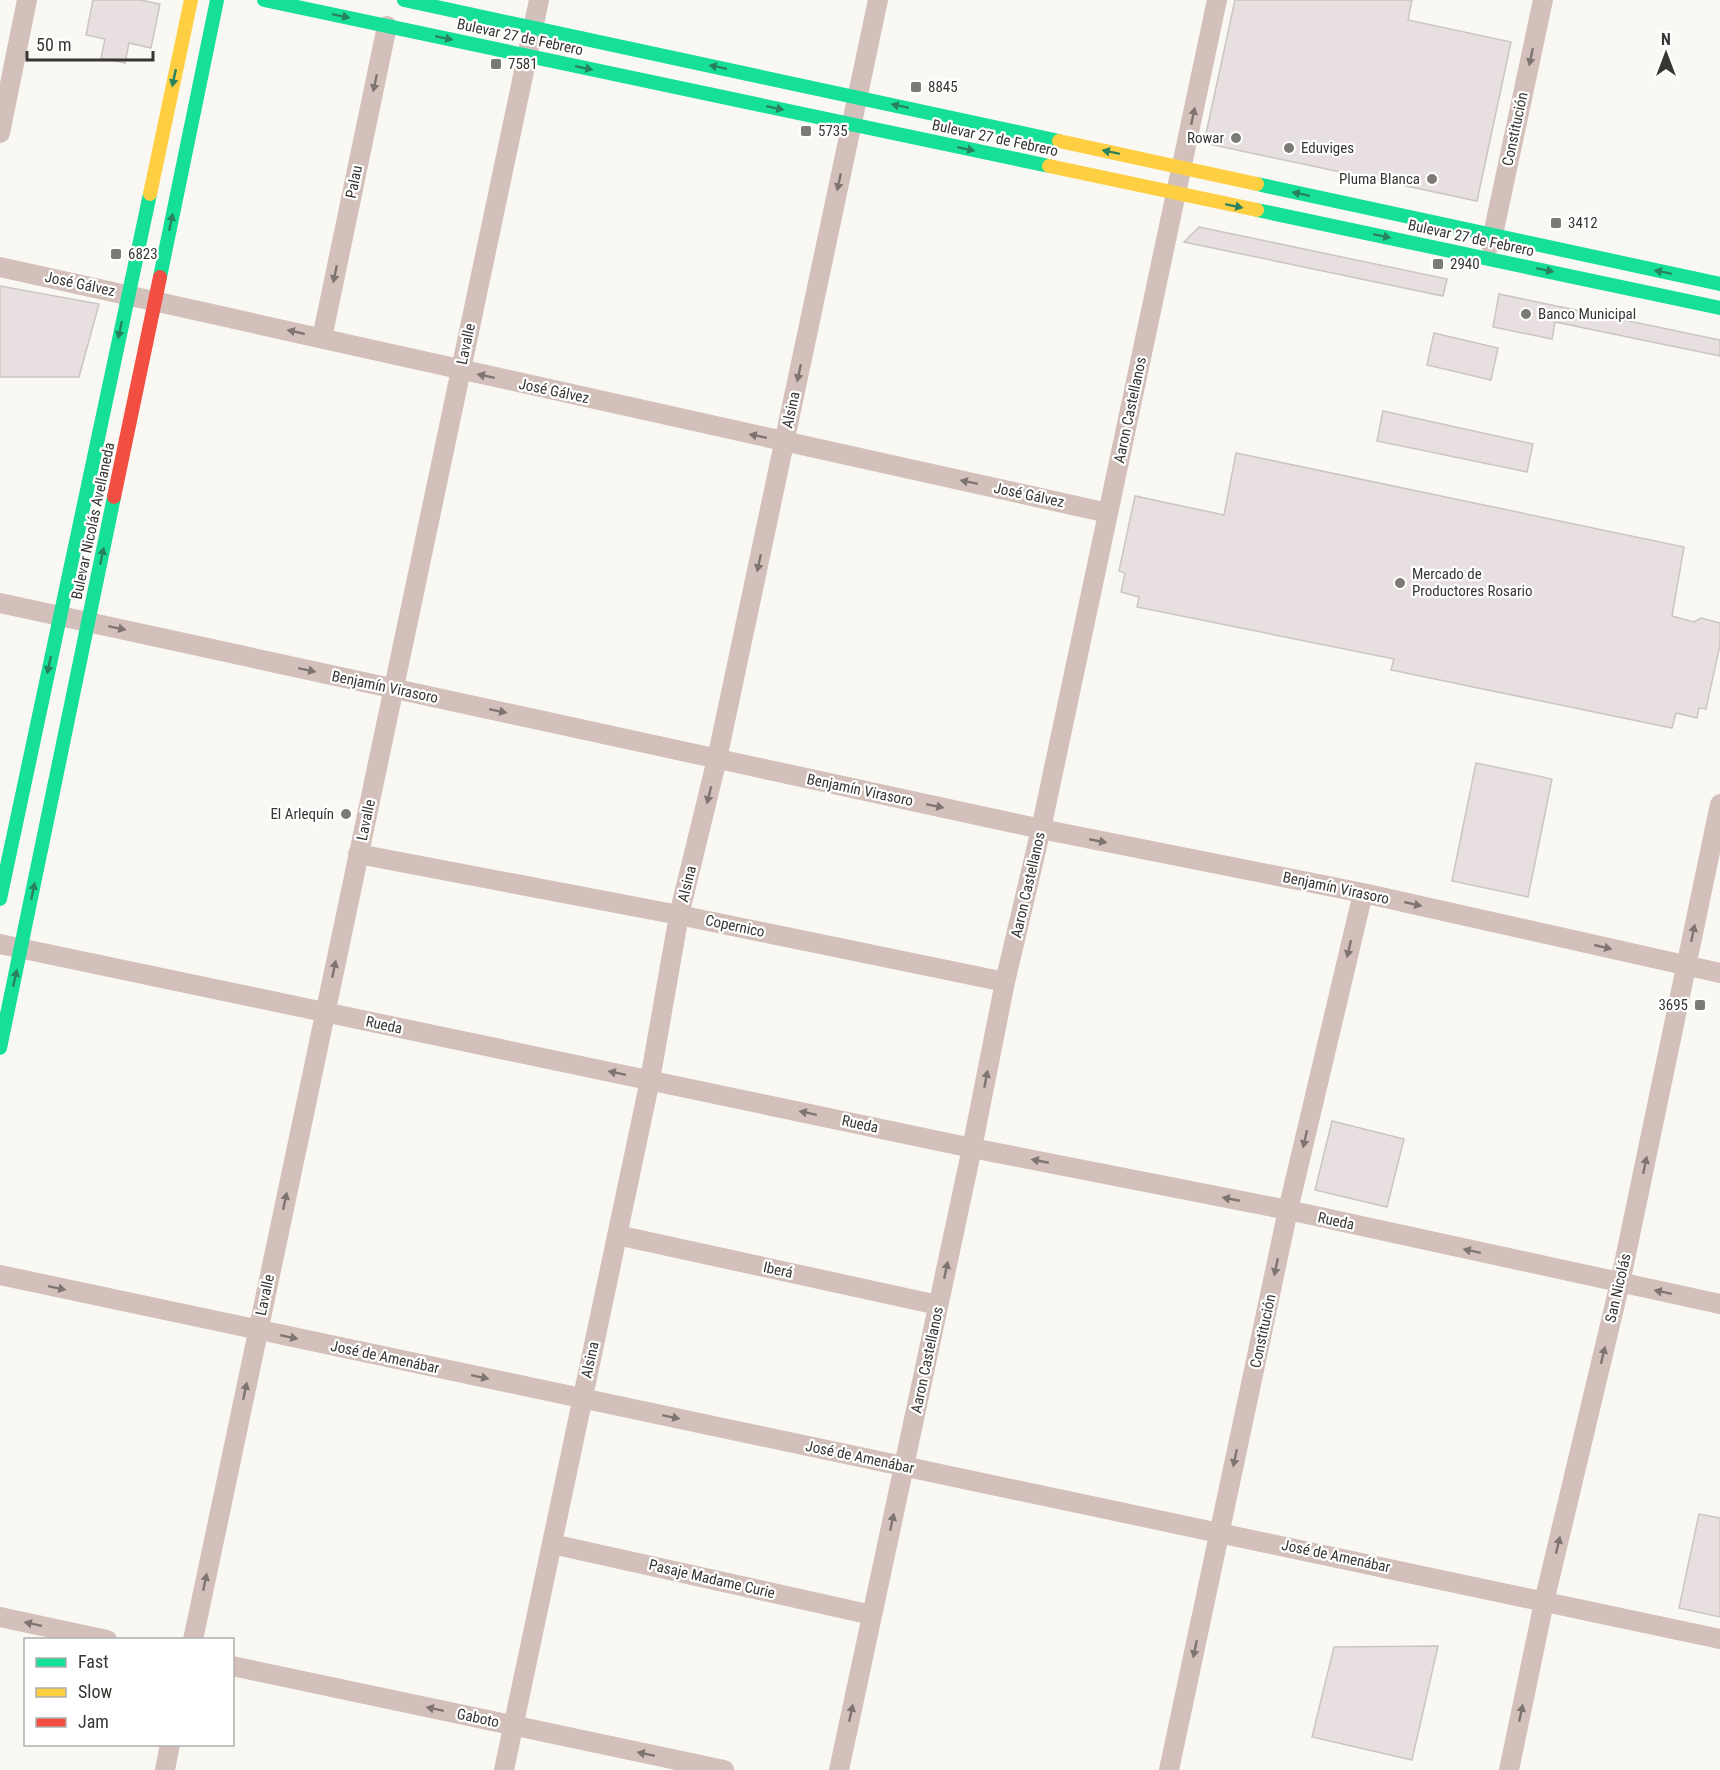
<svg xmlns="http://www.w3.org/2000/svg" width="1720" height="1770" font-family="'Roboto Condensed',sans-serif">
<style>
.building{fill:#e8e0e0;stroke:#c9c6c4;stroke-width:1.5}
.lines{fill:none;stroke-linecap:round;stroke-linejoin:round}
.street{stroke:#d4c0bb;stroke-width:20}
.fast{stroke:#16e098;stroke-width:14}
.slow{stroke:#ffcf43;stroke-width:14}
.jam{stroke:#f24e42;stroke-width:14}
.oneway{fill:#288260}
.oneway2{fill:#7e7470}
.poi-dot{fill:#7b7a75;stroke:#fff;stroke-width:2}
.labels{text-anchor:middle;stroke-width:4.5;stroke-linejoin:round;paint-order:stroke}
.street-label{font-size:15px;fill:#373632;stroke:#fff}
.poi-label{font-size:15px;fill:#373632;stroke:#fff;text-anchor:start}
</style>
<rect width="100%" height="100%" fill="#faf8f2"/>
<path class="building" d="M93,0H140L160,4L151,48L129,43L125,63L101,58L105,39L86,35Z
M1235,0H1412L1408,20L1511,42L1477,201L1204,143Z
M1199,227L1447,279L1443,296L1184,242Z
M0,286L99,304L79,377H0Z
M1499,294L1720,340V356L1555,322L1552,339L1493,327Z
M1434,333L1498,348L1491,380L1427,365Z
M1383,411L1533,444L1527,472L1377,441Z
M1236,453L1684,547L1672,616L1694,622L1701,618L1720,623V645L1706,709L1699,708L1697,718L1676,713L1672,728L1391,670L1394,659L1137,607L1139,597L1121,592L1125,573L1119,571L1135,496L1224,515Z
M1476,763L1552,779L1528,897L1452,881Z
M1332,1121L1404,1139L1387,1207L1315,1190Z
M1699,1514L1720,1518V1617L1679,1608Z
M1438,1646L1412,1760L1312,1737L1334,1647Z"/>
<g class="lines">
<path class="street" d="M0,133L27,0
M1491,244L1543,0
M0,267L1108,513
M322,338L387,26
M0,603L1041,829L1363,893L1720,973
M358,854L679,915L1005,982
M0,944L972,1148L1288,1210L1720,1304
M617,1235L938,1305
M0,1275L1720,1639
M552,1544L872,1615
M0,1617L107,1640
M193,1640L539,0
M232,1666L724,1770
M165,1770L170,1744
M504,1770L650,1080L679,915L717,759L878,0
M839,1770L972,1148L1005,982L1041,829L1217,0
M1169,1770L1288,1210L1363,893
M1509,1770L1544,1602L1620,1283L1720,804"/>
<path class="fast" d="M264,0L1049,166
M404,0L1059,141
M1257,184L1720,284
M1257,210L1720,308
M160,277L217,0
M0,899L150,194
M0,1048L114,497"/>
<path class="slow" d="M1059,141L1257,184
M1049,166L1257,210
M150,194L191,0"/>
<path class="jam" d="M114,497L160,277"/>
</g>
<defs><path id="oneway-solid" d="M-6-.8H1V-3.2L6.5 0L1 3.2V.8H-6Z" transform="scale(1.5)"/></defs>
<g class="oneway">
<use href="#oneway-solid" transform="translate(341 16) rotate(12)"/>
<use href="#oneway-solid" transform="translate(444 38) rotate(12)"/>
<use href="#oneway-solid" transform="translate(718 67) rotate(-168)"/>
<use href="#oneway-solid" transform="translate(584 68) rotate(12)"/>
<use href="#oneway-solid" transform="translate(174 78) rotate(102)"/>
<use href="#oneway-solid" transform="translate(900 106) rotate(-168)"/>
<use href="#oneway-solid" transform="translate(775 108) rotate(12)"/>
<use href="#oneway-solid" transform="translate(966 149) rotate(12)"/>
<use href="#oneway-solid" transform="translate(1111 152) rotate(-168)"/>
<use href="#oneway-solid" transform="translate(1301 194) rotate(-168)"/>
<use href="#oneway-solid" transform="translate(1234 206) rotate(12)"/>
<use href="#oneway-solid" transform="translate(171 222) rotate(-78)"/>
<use href="#oneway-solid" transform="translate(1382 236) rotate(12)"/>
<use href="#oneway-solid" transform="translate(1545 270) rotate(12)"/>
<use href="#oneway-solid" transform="translate(1663 272) rotate(-168)"/>
<use href="#oneway-solid" transform="translate(120 330) rotate(102)"/>
<use href="#oneway-solid" transform="translate(102 556) rotate(-78)"/>
<use href="#oneway-solid" transform="translate(49 665) rotate(102)"/>
<use href="#oneway-solid" transform="translate(33 891) rotate(-78)"/>
<use href="#oneway-solid" transform="translate(15 978) rotate(-78)"/>
</g>
<g class="oneway2">
<use href="#oneway-solid" transform="translate(1531 57) rotate(102)"/>
<use href="#oneway-solid" transform="translate(375 83) rotate(102)"/>
<use href="#oneway-solid" transform="translate(1193 116) rotate(-78)"/>
<use href="#oneway-solid" transform="translate(839 182) rotate(102)"/>
<use href="#oneway-solid" transform="translate(335 274) rotate(102)"/>
<use href="#oneway-solid" transform="translate(296 332) rotate(-167)"/>
<use href="#oneway-solid" transform="translate(799 373) rotate(102)"/>
<use href="#oneway-solid" transform="translate(486 376) rotate(-168)"/>
<use href="#oneway-solid" transform="translate(758 436) rotate(-168)"/>
<use href="#oneway-solid" transform="translate(969 482) rotate(-168)"/>
<use href="#oneway-solid" transform="translate(759 563) rotate(102)"/>
<use href="#oneway-solid" transform="translate(117 628) rotate(12)"/>
<use href="#oneway-solid" transform="translate(307 670) rotate(12)"/>
<use href="#oneway-solid" transform="translate(498 711) rotate(12)"/>
<use href="#oneway-solid" transform="translate(709 795) rotate(104)"/>
<use href="#oneway-solid" transform="translate(935 806) rotate(12)"/>
<use href="#oneway-solid" transform="translate(1098 841) rotate(11)"/>
<use href="#oneway-solid" transform="translate(1413 904) rotate(13)"/>
<use href="#oneway-solid" transform="translate(1693 933) rotate(-78)"/>
<use href="#oneway-solid" transform="translate(1603 947) rotate(13)"/>
<use href="#oneway-solid" transform="translate(1349 949) rotate(103)"/>
<use href="#oneway-solid" transform="translate(334 969) rotate(-78)"/>
<use href="#oneway-solid" transform="translate(617 1073) rotate(-168)"/>
<use href="#oneway-solid" transform="translate(986 1079) rotate(-79)"/>
<use href="#oneway-solid" transform="translate(808 1113) rotate(-168)"/>
<use href="#oneway-solid" transform="translate(1305 1139) rotate(103)"/>
<use href="#oneway-solid" transform="translate(1040 1161) rotate(-169)"/>
<use href="#oneway-solid" transform="translate(1645 1165) rotate(-78)"/>
<use href="#oneway-solid" transform="translate(1231 1199) rotate(-169)"/>
<use href="#oneway-solid" transform="translate(285 1201) rotate(-78)"/>
<use href="#oneway-solid" transform="translate(1472 1251) rotate(-168)"/>
<use href="#oneway-solid" transform="translate(1276 1267) rotate(102)"/>
<use href="#oneway-solid" transform="translate(946 1270) rotate(-78)"/>
<use href="#oneway-solid" transform="translate(57 1288) rotate(12)"/>
<use href="#oneway-solid" transform="translate(1663 1292) rotate(-168)"/>
<use href="#oneway-solid" transform="translate(289 1337) rotate(12)"/>
<use href="#oneway-solid" transform="translate(1603 1355) rotate(-77)"/>
<use href="#oneway-solid" transform="translate(480 1377) rotate(12)"/>
<use href="#oneway-solid" transform="translate(245 1391) rotate(-78)"/>
<use href="#oneway-solid" transform="translate(671 1417) rotate(12)"/>
<use href="#oneway-solid" transform="translate(1235 1458) rotate(102)"/>
<use href="#oneway-solid" transform="translate(892 1522) rotate(-78)"/>
<use href="#oneway-solid" transform="translate(1558 1545) rotate(-77)"/>
<use href="#oneway-solid" transform="translate(205 1582) rotate(-78)"/>
<use href="#oneway-solid" transform="translate(33 1624) rotate(-168)"/>
<use href="#oneway-solid" transform="translate(1195 1649) rotate(102)"/>
<use href="#oneway-solid" transform="translate(435 1709) rotate(-168)"/>
<use href="#oneway-solid" transform="translate(851 1713) rotate(-78)"/>
<use href="#oneway-solid" transform="translate(1521 1713) rotate(-78)"/>
<use href="#oneway-solid" transform="translate(646 1754) rotate(-168)"/>
</g>
<g class="poi-dot">
<rect x="490" y="58" width="12" height="12" rx="3"/>
<rect x="910" y="81" width="12" height="12" rx="3"/>
<rect x="800" y="125" width="12" height="12" rx="3"/>
<circle cx="1236" cy="138" r="6"/>
<circle cx="1289" cy="148" r="6"/>
<circle cx="1432" cy="179" r="6"/>
<rect x="1550" y="217" width="12" height="12" rx="3"/>
<rect x="110" y="248" width="12" height="12" rx="3"/>
<rect x="1432" y="258" width="12" height="12" rx="3"/>
<circle cx="1526" cy="314" r="6"/>
<circle cx="1400" cy="583" r="6"/>
<circle cx="346" cy="814" r="6"/>
<rect x="1694" y="999" width="12" height="12" rx="3"/>
</g>
<g class="labels">
<g class="street-label">
<text transform="translate(520 37) rotate(12)" y="5">Bulevar 27 de Febrero</text>
<text transform="translate(1515 129) rotate(-78)" y="5">Constitución</text>
<text transform="translate(995 138) rotate(12)" y="5">Bulevar 27 de Febrero</text>
<text transform="translate(354 182) rotate(-78)" y="5">Palau</text>
<text transform="translate(1471 238) rotate(12)" y="5">Bulevar 27 de Febrero</text>
<text transform="translate(80 284) rotate(12)" y="5">José Gálvez</text>
<text transform="translate(466 344) rotate(-78)" y="5">Lavalle</text>
<text transform="translate(554 391) rotate(12)" y="5">José Gálvez</text>
<text transform="translate(791 410) rotate(-78)" y="5">Alsina</text>
<text transform="translate(1130 410) rotate(-78)" y="5">Aaron Castellanos</text>
<text transform="translate(1029 495) rotate(12)" y="5">José Gálvez</text>
<text transform="translate(93 521) rotate(-78)" y="5">Bulevar Nicolás Avellaneda</text>
<text transform="translate(385 687) rotate(12)" y="5">Benjamín Virasoro</text>
<text transform="translate(860 790) rotate(12)" y="5">Benjamín Virasoro</text>
<text transform="translate(366 820) rotate(-78)" y="5">Lavalle</text>
<text transform="translate(687 884) rotate(-76)" y="5">Alsina</text>
<text transform="translate(1028 885) rotate(-77)" y="5">Aaron Castellanos</text>
<text transform="translate(1336 888) rotate(12)" y="5">Benjamín Virasoro</text>
<text transform="translate(735 926) rotate(12)" y="5">Copernico</text>
<text transform="translate(384 1025) rotate(12)" y="5">Rueda</text>
<text transform="translate(860 1124) rotate(12)" y="5">Rueda</text>
<text transform="translate(1336 1221) rotate(12)" y="5">Rueda</text>
<text transform="translate(778 1270) rotate(12)" y="5">Iberá</text>
<text transform="translate(1618 1288) rotate(-77)" y="5">San Nicolás</text>
<text transform="translate(265 1295) rotate(-78)" y="5">Lavalle</text>
<text transform="translate(1263 1331) rotate(-78)" y="5">Constitución</text>
<text transform="translate(385 1357) rotate(12)" y="5">José de Amenábar</text>
<text transform="translate(590 1360) rotate(-78)" y="5">Alsina</text>
<text transform="translate(927 1360) rotate(-78)" y="5">Aaron Castellanos</text>
<text transform="translate(860 1457) rotate(12)" y="5">José de Amenábar</text>
<text transform="translate(1336 1556) rotate(12)" y="5">José de Amenábar</text>
<text transform="translate(712 1579) rotate(13)" y="5">Pasaje Madame Curie</text>
<text transform="translate(478 1718) rotate(12)" y="5">Gaboto</text>
</g>
<g class="poi-label">
<text x="508" y="69">7581</text>
<text x="928" y="92">8845</text>
<text x="818" y="136">5735</text>
<text x="1224" y="143" text-anchor="end">Rowar</text>
<text x="1301" y="153">Eduviges</text>
<text x="1420" y="184" text-anchor="end">Pluma Blanca</text>
<text x="1568" y="228">3412</text>
<text x="128" y="259">6823</text>
<text x="1450" y="269">2940</text>
<text x="1538" y="319">Banco Municipal</text>
<text x="1412" y="579">Mercado de<tspan x="1412" dy="17">Productores Rosario</tspan></text>
<text x="334" y="819" text-anchor="end">El Arlequín</text>
<text x="1688" y="1010" text-anchor="end">3695</text>
</g>
</g>
<rect x="24" y="1638" width="210" height="108" fill="#ffffff" stroke="#afafad" stroke-width="1.5"/>
<rect x="36" y="1658" width="30" height="9" fill="#16e098" stroke="#afafad" stroke-width="1.5"/>
<text x="78" y="1668" font-size="18" fill="#373632">Fast</text>
<rect x="36" y="1688" width="30" height="9" fill="#ffcf43" stroke="#afafad" stroke-width="1.5"/>
<text x="78" y="1698" font-size="18" fill="#373632">Slow</text>
<rect x="36" y="1718" width="30" height="9" fill="#f24e42" stroke="#afafad" stroke-width="1.5"/>
<text x="78" y="1728" font-size="18" fill="#373632">Jam</text>
<g transform="translate(1666 54)" stroke="#ffffff" stroke-width="4.5" paint-order="stroke">
<path d="M0-4.5L10 22L0 15L-10 22Z" fill="#373632"/>
<text y="-9" font-size="16" font-weight="bold" text-anchor="middle" fill="#373632">N</text>
</g>
<path d="M27 51v9h126v-9" fill="none" stroke="#373632" stroke-width="3"/>
<text x="36" y="51" font-size="18" fill="#373632" stroke="#ffffff" stroke-width="4.5" paint-order="stroke">50 m</text>
</svg>
